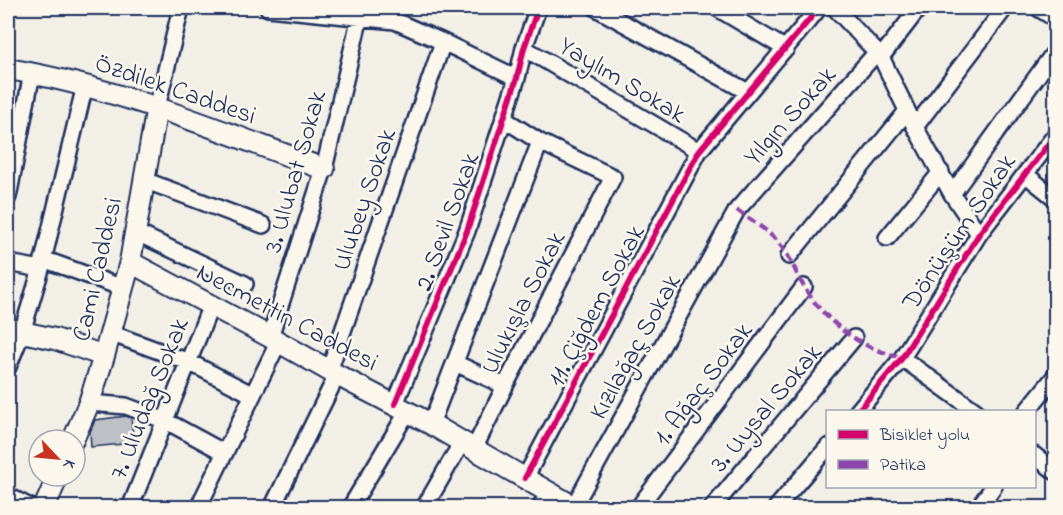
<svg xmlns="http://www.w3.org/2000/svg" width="1063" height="515" font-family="'Indie Flower',sans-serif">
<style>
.building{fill:#bdc0c4;stroke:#1b2f5e;stroke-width:1.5}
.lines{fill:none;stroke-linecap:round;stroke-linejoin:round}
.minor-casing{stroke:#1b2f5e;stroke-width:20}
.major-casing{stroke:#1b2f5e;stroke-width:24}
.minor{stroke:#fbf7ec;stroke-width:15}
.major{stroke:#fbf7ec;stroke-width:20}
.quiet{stroke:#8e44ad;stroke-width:4.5;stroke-dasharray:9 4.5;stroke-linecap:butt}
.cycleway-casing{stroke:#fbf7ec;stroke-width:10}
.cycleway{stroke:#d6006c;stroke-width:6}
.labels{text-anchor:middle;stroke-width:5;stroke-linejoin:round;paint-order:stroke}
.street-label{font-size:26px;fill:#1b2f5e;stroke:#fbf7ec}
</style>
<rect width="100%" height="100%" fill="#f2efe6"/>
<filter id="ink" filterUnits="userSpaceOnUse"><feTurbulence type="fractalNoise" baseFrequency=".0167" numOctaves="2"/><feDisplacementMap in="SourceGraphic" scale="12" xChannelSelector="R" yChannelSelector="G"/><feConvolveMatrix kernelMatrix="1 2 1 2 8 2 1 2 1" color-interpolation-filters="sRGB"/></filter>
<g filter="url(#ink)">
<path class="building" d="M126,416L131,418L134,443L91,447L90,432L95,420Z"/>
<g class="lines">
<g class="minor-casing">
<path id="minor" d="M268,8L395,21L443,42L517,78
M596,8L748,92
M717,8L786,49
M835,8L881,57L915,127L952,194L979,234
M1038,8L1056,19
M524,48L699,151
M881,57L919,8
M157,107L181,8
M915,127L1005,8
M1025,174L1056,199
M144,180L263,225
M952,194L1056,50
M8,197L11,182L32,73
M135,232L245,284
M887,238L941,172
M789,256L907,111
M43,259L123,288
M8,263L41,269
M110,333L189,362L253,395
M270,337L324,169L362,8
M902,358L977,412
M455,363L505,386
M8,367L22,332L41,269L85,85
M329,371L443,42
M89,403L126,406L166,421L225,453
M395,404L467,231L517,78L524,48L538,8
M857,412L902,358L979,234L1056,134
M1026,412L1056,375
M431,424L540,142
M474,449L505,386L613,177L540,142L504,119
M1034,455L1056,472
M525,478L699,151L819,8
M8,496L32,508
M574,506L737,210L877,52
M130,508L211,305
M198,508L278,343
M272,508L337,375
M350,508L408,411
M424,508L462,442
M539,508L551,492
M638,508L804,287
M712,508L854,338
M776,508L828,447
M978,508L994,486"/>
</g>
<g class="major-casing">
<path id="major" d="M8,69C117,87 220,131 324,169
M130,262L270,337L337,375L431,424L576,508
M8,329L55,339L104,356
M73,440L89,403L104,356L130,262L157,107
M44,508L58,476"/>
</g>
<use href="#minor" class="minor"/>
<use href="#major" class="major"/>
<path class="quiet" d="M737,210C749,219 763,227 774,238C788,251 794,269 803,285C819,313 846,337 875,349C884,353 893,355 902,358"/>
<g class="cycleway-casing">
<path id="cycleway" d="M395,404L467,231L517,78L524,48L538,8
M857,412L902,358L979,234L1056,134
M525,478L699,151L819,8"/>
</g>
<use href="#cycleway" class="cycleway"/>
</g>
</g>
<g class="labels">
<g class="street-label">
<text transform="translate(623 79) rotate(31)" y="9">Yaylım Sokak</text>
<text transform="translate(176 88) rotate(19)" y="9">Özdilek Caddesi</text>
<text transform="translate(789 115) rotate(-48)" y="9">Yılgın Sokak</text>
<text transform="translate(294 171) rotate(-74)" y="9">3. Ulubat Sokak</text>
<text transform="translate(363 199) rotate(-71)" y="9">Ulubey Sokak</text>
<text transform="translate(446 221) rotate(-70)" y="9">2. Sevil Sokak</text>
<text transform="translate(958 231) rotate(-56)" y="9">Dönüşüm Sokak</text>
<text transform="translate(96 269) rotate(-77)" y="9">Cami Caddesi</text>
<text transform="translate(522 302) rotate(-63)" y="9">Ulukışla Sokak</text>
<text transform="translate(595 305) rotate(-62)" y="9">11. Çiğdem Sokak</text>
<text transform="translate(288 316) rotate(28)" y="9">Necmettin Caddesi</text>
<text transform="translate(634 346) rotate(-61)" y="9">Kızılağaç Sokak</text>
<text transform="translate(702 383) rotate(-53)" y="9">1. Ağaç Sokak</text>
<text transform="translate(148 398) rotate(-68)" y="9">7. Uludağ Sokak</text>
<text transform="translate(765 407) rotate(-50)" y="9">3. Uysal Sokak</text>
</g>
</g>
<rect width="1063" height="515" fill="none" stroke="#fbf7ec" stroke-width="30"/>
<rect x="15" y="15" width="1033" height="485" fill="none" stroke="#1b2f5e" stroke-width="2" filter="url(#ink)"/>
<rect x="826" y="410" width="210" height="78" fill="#fbf7ec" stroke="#a1a7b3" stroke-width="1.5"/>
<rect x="838" y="430" width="30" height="9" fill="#d6006c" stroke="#a1a7b3" stroke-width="1.5"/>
<text x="880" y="440" font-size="18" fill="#1b2f5e">Bisiklet yolu</text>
<rect x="838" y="460" width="30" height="9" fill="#8e44ad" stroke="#a1a7b3" stroke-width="1.5"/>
<text x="880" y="470" font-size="18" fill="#1b2f5e">Patika</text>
<g transform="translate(57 458) rotate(116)"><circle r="28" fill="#fbf7ec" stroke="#a1a7b3" stroke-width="1.5"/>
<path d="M0-4.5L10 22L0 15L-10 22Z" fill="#c8321e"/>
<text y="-9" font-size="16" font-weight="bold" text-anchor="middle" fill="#1b2f5e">K</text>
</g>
</svg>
